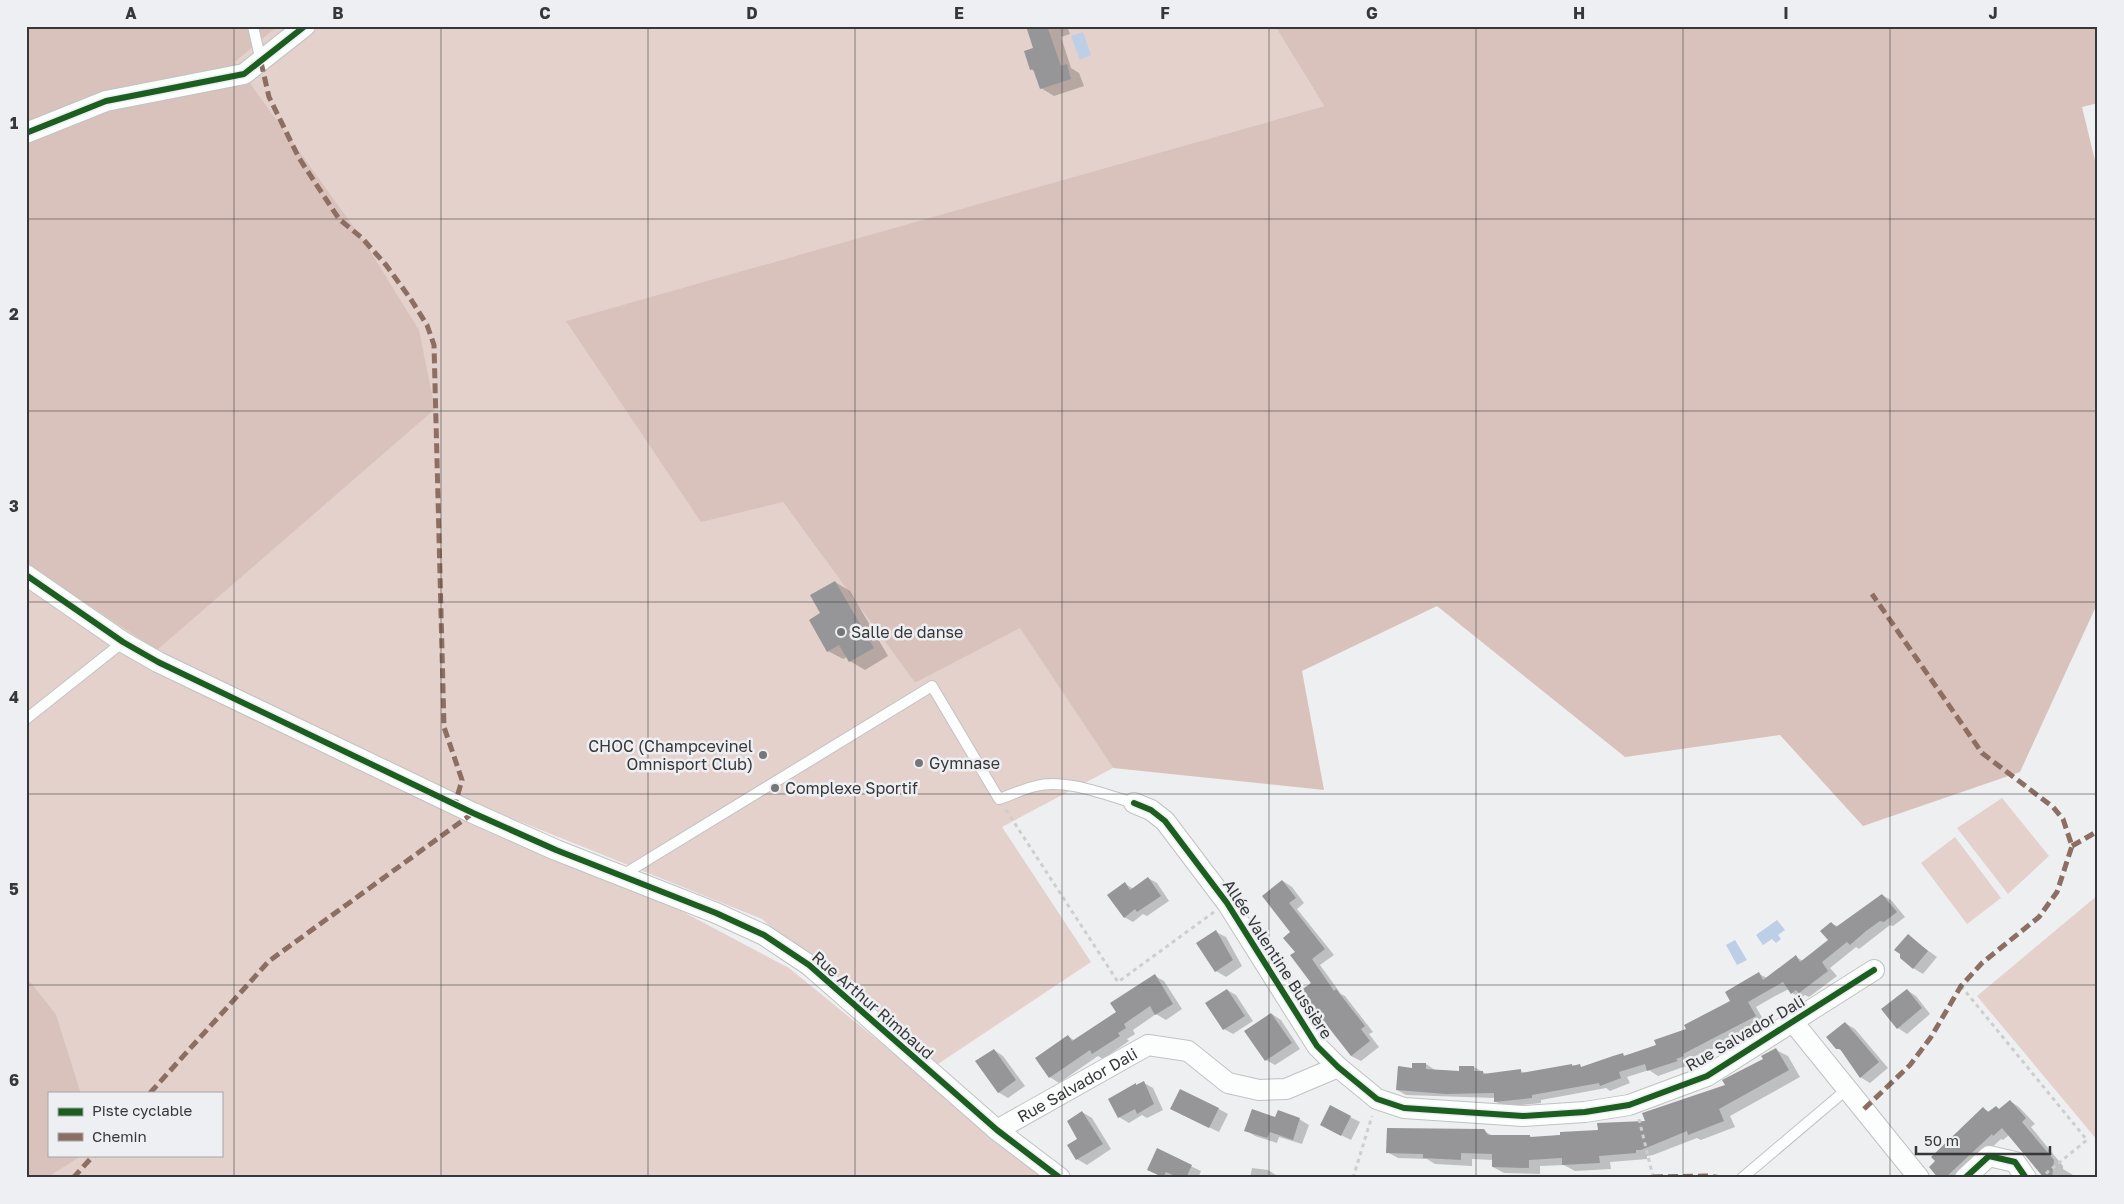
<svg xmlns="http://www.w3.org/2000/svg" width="2124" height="1204" font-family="'Golos Text',sans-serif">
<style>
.green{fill:#e4d1cc}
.forest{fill:#d9c2bb}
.water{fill:#bdcfe7}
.shadow{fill:#0003}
.building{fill:#969698}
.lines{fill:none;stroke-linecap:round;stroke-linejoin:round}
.service-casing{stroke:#c2c2c4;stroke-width:12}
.minor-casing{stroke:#c2c2c4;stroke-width:22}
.path{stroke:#cecece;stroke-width:3;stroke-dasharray:4 4;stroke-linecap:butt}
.service{stroke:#fcfdfd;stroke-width:10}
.minor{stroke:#fcfdfd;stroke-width:20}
.quiet{stroke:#8d6e63;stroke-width:5;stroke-dasharray:10 5;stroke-linecap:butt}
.cycleway-casing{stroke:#edeff2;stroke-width:9}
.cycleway{stroke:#1b5e20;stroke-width:6}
.grid{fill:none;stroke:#363738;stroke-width:1;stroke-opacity:0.55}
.poi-dot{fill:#767779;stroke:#edeff2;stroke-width:2}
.labels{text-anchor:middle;stroke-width:5;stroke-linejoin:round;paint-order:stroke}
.poi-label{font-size:16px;fill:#363738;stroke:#edeff2;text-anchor:start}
.street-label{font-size:16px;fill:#363738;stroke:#edeff2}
.neatline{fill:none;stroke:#363738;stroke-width:2}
.grid-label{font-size:16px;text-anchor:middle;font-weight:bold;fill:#363738}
</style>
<rect width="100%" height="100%" fill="#eeeff1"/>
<path class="green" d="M278,26H1275L1324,106L567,321L783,502L915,683L1020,627L1113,768L1002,827L1091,962L932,1068L762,919L491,810L789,968L1047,1178H47L83,1155H221V1093H81L56,1014L26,976V564L157,649L362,238L235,62Z
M2002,798L2049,856L2008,894L1957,828Z
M1955,837L2001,898L1967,924L1921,863Z
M2098,895V1141L1977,996Z"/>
<path class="forest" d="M26,26H278L235,62L362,238L419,330L435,409L157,650L26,564Z
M1275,26H2098V103L2082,107L2098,173V602L2020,772L1863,826L1780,735L1625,757L1437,606L1302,671L1324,790L1113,768L1020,628L915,683L783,502L701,522L566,321L1324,106Z
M26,976L56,1014L81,1093H49V1155H83L47,1178H26Z"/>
<path class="water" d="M1083,32L1091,55L1080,60L1071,36Z
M1777,920L1785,930L1778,935L1781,939L1776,943L1772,939L1763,945L1756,935Z
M1735,940L1747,960L1737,965L1726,945Z"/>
<path class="shadow" d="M1027,26H1067L1070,34L1061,37L1071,68L1079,73L1084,86L1054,96L1041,88L1035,72L1031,69L1034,49Z
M835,582L850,591L888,656L865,670L850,661L847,657L843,659L828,651L822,613Z
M1148,878L1157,883L1169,901L1147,916L1143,914L1133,922L1124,917L1125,884L1134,889Z
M1283,881L1292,887L1304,903L1297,909L1334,955L1320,965L1341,994L1345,996L1373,1032L1369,1034L1379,1047L1361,1061L1351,1056L1296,953Z
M1882,895L1891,900L1905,917L1893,926L1890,925L1859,949L1856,947L1830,968L1837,976L1809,997L1805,995L1801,998L1792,993L1789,989L1775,996L1756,1007L1764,1021L1692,1060V1061L1685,1064L1686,1066L1658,1076L1649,1070L1627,1077L1630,1083L1610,1091L1606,1088L1541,1100V1103L1504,1107L1495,1101V1098L1406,1095L1397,1090L1413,1069V1064H1426L1435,1070L1461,1072L1474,1067L1488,1075L1521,1071L1526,1074L1572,1065L1583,1068L1657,1046L1688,1030L1731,1001L1759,974L1767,978L1796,957L1803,961L1829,941L1831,923L1839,927Z
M1216,932L1226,937L1242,966L1226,977L1216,971Z
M1908,936L1937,957L1923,974L1913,968Z
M1155,976L1164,981L1182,1009L1166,1020L1156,1014L1133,1030L1135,1034L1127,1039L1129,1041L1103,1059L1098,1056L1059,1083L1050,1077L1068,1036L1075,1041L1118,1013Z
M1227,990L1236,995L1253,1021L1233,1034L1224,1029Z
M1907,990L1916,996L1930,1014L1907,1034L1898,1028Z
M1272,1014L1281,1020L1300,1049L1275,1065L1266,1060Z
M1845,1023L1855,1029L1888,1068L1870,1083L1860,1077L1843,1052L1837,1048Z
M994,1050L1003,1056L1025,1086L1008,1098L998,1092Z
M1776,1050L1788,1056L1800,1077L1730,1116L1735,1127L1701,1140L1697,1138L1653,1155L1647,1156V1159L1610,1162L1611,1169L1575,1171L1564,1165L1540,1166V1174L1504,1173L1493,1167V1160L1472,1159V1166L1435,1164L1427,1159L1398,1158L1387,1152L1484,1131L1493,1136H1529L1534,1138L1599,1131L1647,1122L1727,1086Z
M1144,1083L1153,1088L1163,1110L1147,1118L1142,1115L1129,1123L1119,1117L1109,1100Z
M2010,1101L2019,1107L2035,1124L2031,1127L2063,1166V1169L2078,1178H2046L2009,1135L2003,1140L2001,1139L1959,1178H1940L1983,1109L1990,1112L1996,1107L2000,1110Z
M1330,1107L1360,1122L1351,1140L1331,1130Z
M1219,1109L1228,1114L1219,1132L1181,1114Z
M1082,1112L1092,1118L1111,1149L1087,1165L1077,1159Z
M1276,1119H1299L1309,1125L1302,1144L1279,1137L1277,1143L1255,1136L1246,1130Z
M1157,1150L1201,1171L1198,1178H1164L1148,1170Z
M1252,1168L1268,1170L1276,1175V1178H1250Z"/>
<path class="building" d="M1026,26H1047L1061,66L1067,64L1071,79L1040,89L1033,69L1030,70L1024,51L1033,48Z
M835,581L874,648L849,662L839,645L827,652L809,620L820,613L810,595Z
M1148,877L1161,896L1137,912L1135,909L1124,918L1107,895L1125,882L1130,890Z
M1282,880L1296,898L1289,903L1325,949L1312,959L1334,991L1336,989L1365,1026L1361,1029L1370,1041L1351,1056L1300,991L1311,983L1290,955L1295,952L1283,938L1290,932L1262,896Z
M1882,894L1897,912L1884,922L1880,921L1866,931L1850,945L1847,942L1822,962L1828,971L1799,993L1796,990L1791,994L1783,982L1748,1002L1756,1016L1683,1054L1684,1056L1676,1059L1678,1061L1647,1071L1645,1064L1619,1072L1621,1078L1600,1086L1599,1083L1532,1095V1098L1494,1102V1093L1446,1094L1396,1090L1398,1066L1412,1068V1063H1426V1069L1459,1071V1066H1474V1071H1483V1074L1521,1069V1073L1572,1064V1066L1580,1064L1581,1067L1613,1056L1623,1053L1624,1056L1656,1045L1654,1040L1686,1029L1684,1025L1730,1001L1725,992L1759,972L1763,980L1796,955L1800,962L1828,940L1820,931L1831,922L1836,927Z
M1216,930L1233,960L1215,972L1196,943Z
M1908,934L1928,951L1913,969L1900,958V954L1894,950Z
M1155,974L1173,1004L1155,1015L1150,1006L1124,1024L1126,1028L1118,1033L1120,1036L1092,1054L1090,1050L1049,1078L1035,1058L1068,1035L1072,1041L1116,1012L1110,1003Z
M1227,989L1245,1016L1223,1030L1205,1003Z
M1907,989L1922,1008L1897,1029L1881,1009Z
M1271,1013L1292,1043L1265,1061L1244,1031Z
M1845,1022L1879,1062L1860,1078L1840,1049H1836L1826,1037Z
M1776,1048L1789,1070L1719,1109L1724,1121L1688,1135L1687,1131L1641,1150H1636V1153L1599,1156L1600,1163L1580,1164L1562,1165V1158L1529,1160V1168L1492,1167V1154L1461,1153V1160L1423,1158V1154L1386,1153L1387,1128L1484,1129L1488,1135H1530V1137L1560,1135V1132L1598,1130L1597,1123L1645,1121L1642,1113L1725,1085L1722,1080L1763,1059L1761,1056Z
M994,1049L1016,1080L998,1093L975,1061Z
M1144,1081L1154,1104L1137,1114L1135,1109L1118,1118L1108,1099L1136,1083V1085Z
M1180,1089L1219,1108L1209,1128L1170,1109Z
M2010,1100L2026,1118L2022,1122L2027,1128L2054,1160L2052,1178H2044L2002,1128L1993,1136L1992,1134L1945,1178H1938L1929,1167L1935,1161L1931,1157L1983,1107L1988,1112L1996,1106L1999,1109Z
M1330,1105L1351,1116L1341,1136L1320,1125Z
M1252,1109L1275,1117L1278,1110L1300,1118L1293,1140L1270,1132L1267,1138L1244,1131Z
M1082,1111L1103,1144L1076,1160L1067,1145L1077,1139L1067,1121Z
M1157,1148L1192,1165L1186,1178H1180L1166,1172L1163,1177L1147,1170Z"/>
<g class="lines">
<g class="service-casing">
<path id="service" d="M253,26L261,62
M26,719L123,642
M621,876L932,686L999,799C1011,795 1023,789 1036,786C1065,778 1106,795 1134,803
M1742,1178L1846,1090"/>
</g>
<g class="minor-casing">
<g id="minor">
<path d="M26,133L106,101L244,74L305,26"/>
<path d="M26,575L123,642L158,662L473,813L556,850L716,913L764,935L809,965L997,1130L1060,1178"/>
<path d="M1134,803L1151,810L1165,821L1227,903L1317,1046L1338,1067L1377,1099L1404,1108L1523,1116L1585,1112L1629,1105L1707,1076L1874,970"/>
<path d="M1793,1022L1919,1178"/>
<path id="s1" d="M997,1130L1148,1045L1188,1051L1228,1083L1259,1090L1286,1089L1338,1067"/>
<path d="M1965,1178L1989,1156L2015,1162L2026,1178"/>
</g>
</g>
<path class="path" d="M1006,810L1118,982L1214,912
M1961,986L2087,1140L2044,1175
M1639,1119L1653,1177
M1353,1178L1372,1116"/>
<use href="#service" class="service"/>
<use href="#minor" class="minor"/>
<path class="quiet" d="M261,62L269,97L299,158L339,219L362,238L386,265L410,298L427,325L434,345L444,727L462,780L455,804
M2072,846L2098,831
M150,1093L269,961L473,813
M1864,1109L1910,1065L1931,1037L1961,986L1982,963L2039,917L2057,892L2072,846L2063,819L2053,807L1982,753L1872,594
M1653,1177L1709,1176L1722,1178
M73,1178L94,1155"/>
<g class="cycleway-casing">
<path id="cycleway" d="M26,133L106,101L244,74L305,26
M26,575L123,642L158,662L473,813L556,850L716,913L764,935L809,965L997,1130L1060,1178
M1134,803L1151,810L1165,821L1227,903L1317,1046L1338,1067L1377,1099L1404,1108L1523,1116L1585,1112L1629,1105L1707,1076L1874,970
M1965,1178L1989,1156L2015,1162L2026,1178"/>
</g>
<use href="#cycleway" class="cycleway"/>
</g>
<path class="grid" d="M234,26V1178M441,26V1178M648,26V1178M855,26V1178M1062,26V1178M1269,26V1178M1476,26V1178M1683,26V1178M1890,26V1178M26,219H2098M26,411H2098M26,602H2098M26,794H2098M26,985H2098"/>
<g class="poi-dot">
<circle cx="841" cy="632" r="5"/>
<circle cx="763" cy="755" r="5"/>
<circle cx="919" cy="763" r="5"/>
<circle cx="775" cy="788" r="5"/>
</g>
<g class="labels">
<g class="poi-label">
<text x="851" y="638">Salle de danse</text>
<text x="753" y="752" text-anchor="end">CHOC (Champcevinel<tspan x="753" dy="18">Omnisport Club)</tspan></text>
<text x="929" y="769">Gymnase</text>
<text x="785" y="794">Complexe Sportif</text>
</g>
<g class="street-label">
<text transform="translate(1278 959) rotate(57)" y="6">Allée Valentine Bussière</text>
<text transform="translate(873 1005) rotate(41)" y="6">Rue Arthur Rimbaud</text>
<text transform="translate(1745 1033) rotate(-30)" y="6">Rue Salvador Dali</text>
<text dy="6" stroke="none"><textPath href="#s1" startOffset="92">Rue Salvador Dali</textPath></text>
</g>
</g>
<rect width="2124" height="1204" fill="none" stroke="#edeff2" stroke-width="55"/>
<rect x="48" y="1092" width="175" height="65" fill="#edeff2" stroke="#a4a5a8"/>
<rect x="58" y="1108" width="25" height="8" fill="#1b5e20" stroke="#a4a5a8"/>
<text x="92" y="1116" font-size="15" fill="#363738">Piste cyclable</text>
<rect x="58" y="1133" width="25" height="8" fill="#8d6e63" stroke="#a4a5a8"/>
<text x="92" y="1142" font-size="15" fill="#363738">Chemin</text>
<path d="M1916 1146v8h134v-8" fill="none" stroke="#363738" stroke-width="2.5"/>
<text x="1924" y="1146" font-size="15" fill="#363738" stroke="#edeff2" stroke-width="4" paint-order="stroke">50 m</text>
<rect x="28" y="28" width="2068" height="1148" class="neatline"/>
<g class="grid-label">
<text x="131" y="19">A</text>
<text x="338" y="19">B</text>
<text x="545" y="19">C</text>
<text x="752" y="19">D</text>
<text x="959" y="19">E</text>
<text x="1165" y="19">F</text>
<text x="1372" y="19">G</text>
<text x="1579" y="19">H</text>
<text x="1786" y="19">I</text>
<text x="1993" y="19">J</text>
<text x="14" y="129">1</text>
<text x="14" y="320">2</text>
<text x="14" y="512">3</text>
<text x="14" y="703">4</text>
<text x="14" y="895">5</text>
<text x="14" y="1086">6</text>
</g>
</svg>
